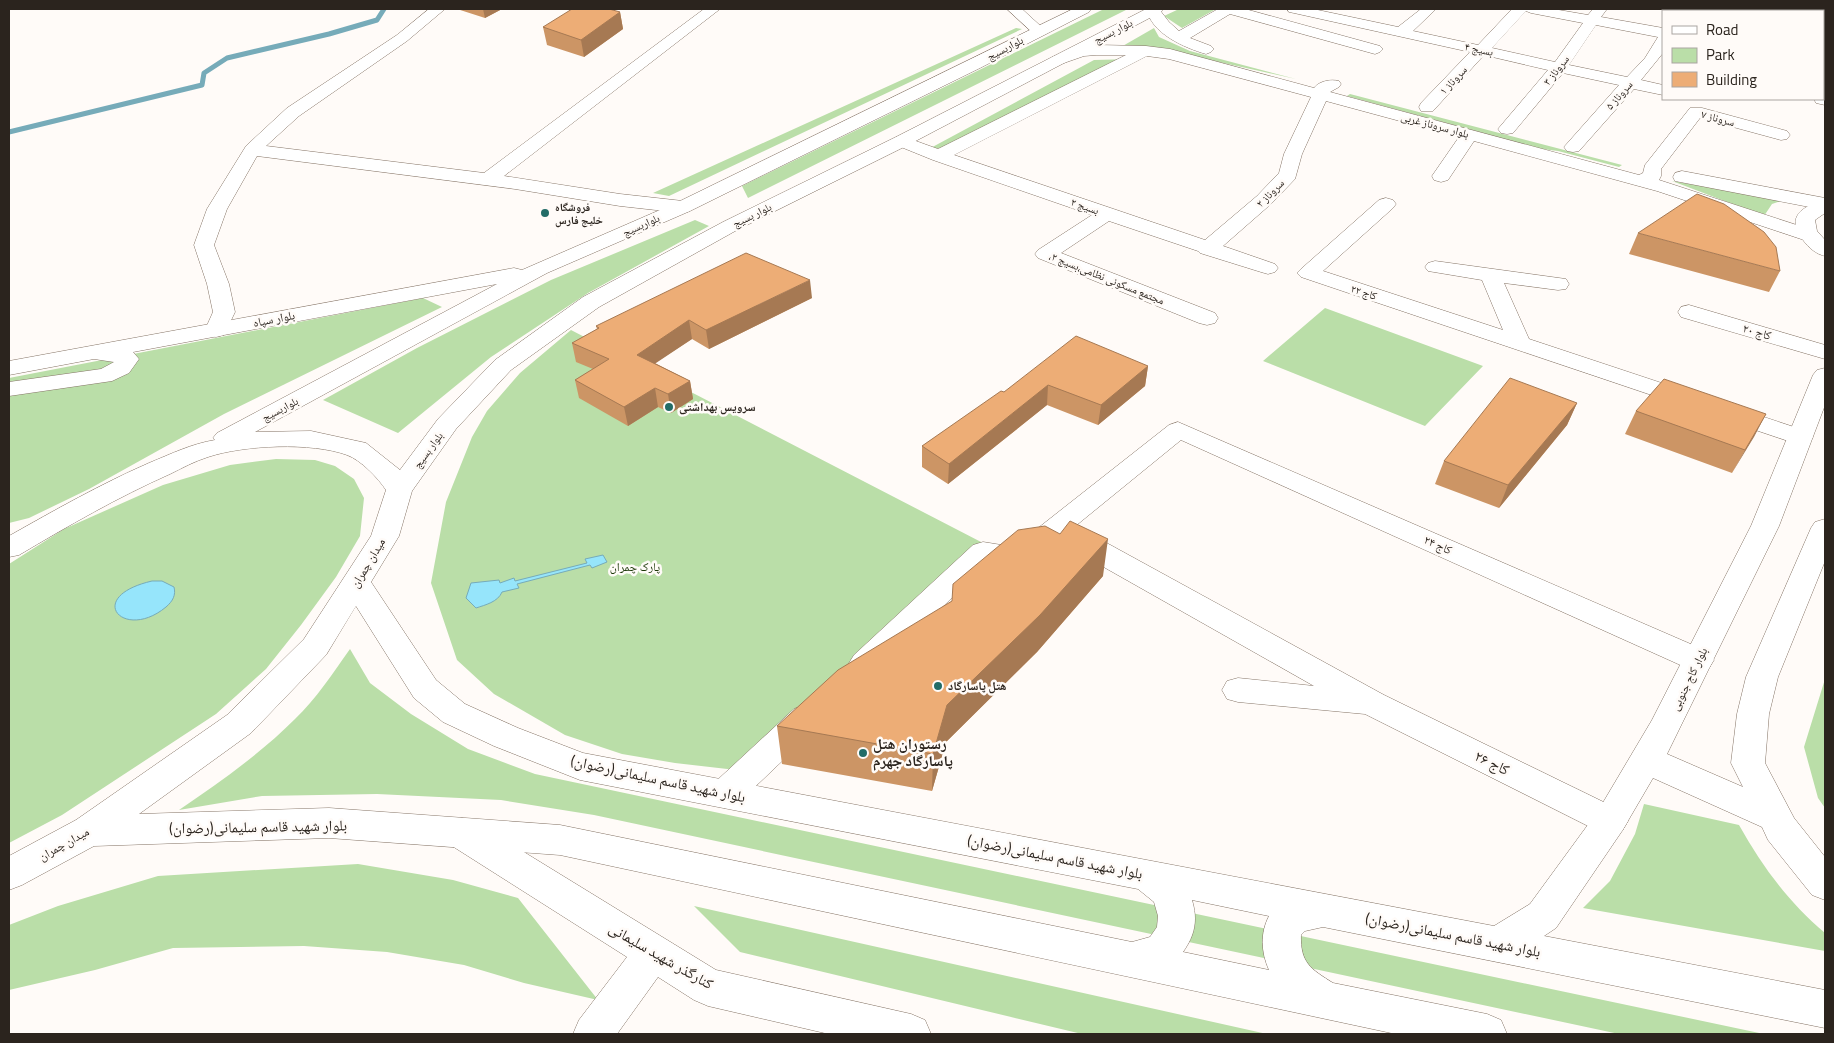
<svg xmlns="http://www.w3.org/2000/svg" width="1834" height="1043" font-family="'Titillium Web','Noto Naskh Arabic',sans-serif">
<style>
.green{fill:#badea8}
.water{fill:#96e5fb;stroke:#76abb9}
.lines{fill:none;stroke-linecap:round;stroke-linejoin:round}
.stream{stroke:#76abb9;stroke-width:5}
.minor-casing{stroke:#857466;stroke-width:1}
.major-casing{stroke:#857466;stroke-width:1}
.minor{fill:#fff;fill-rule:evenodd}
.major{fill:#fff;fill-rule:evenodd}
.wall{fill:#cc9565}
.shaded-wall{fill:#a67953}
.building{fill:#edad76;stroke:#a67953}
.poi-dot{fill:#226c67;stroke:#fffbf8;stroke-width:2}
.labels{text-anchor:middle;stroke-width:5;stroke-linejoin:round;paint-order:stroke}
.far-street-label{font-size:11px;fill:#2b241e;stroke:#fffbf8}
.far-poi-label{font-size:11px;font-weight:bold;fill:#2b241e;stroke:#fffbf8;text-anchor:start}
.street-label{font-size:12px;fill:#2b241e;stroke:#fffbf8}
.poi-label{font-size:12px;font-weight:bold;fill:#2b241e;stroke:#fffbf8;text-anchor:start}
.park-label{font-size:12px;fill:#1a3606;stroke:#fffbf8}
.near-poi-label{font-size:15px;font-weight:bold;fill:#2b241e;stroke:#fffbf8;text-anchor:start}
.near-street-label{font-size:15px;fill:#2b241e;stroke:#fffbf8}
</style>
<rect width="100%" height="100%" fill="#fffbf8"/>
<path class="green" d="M1104,9H1128L748,198L742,186Z
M1179,9H1216L1182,28L1164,16Z
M1016,28L1022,29L669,196L653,193Z
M1154,28L1159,37L1190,51L1296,79L1169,51H1114Z
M1133,59L974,141L925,151L1094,60Z
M1350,94L1622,165L1619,167L1558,151L1542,149L1347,96Z
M1672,181L1784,200L1772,204L1764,216Z
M695,220L709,226L588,293L491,357L398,433L323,400L417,348L551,280Z
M423,298L442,307L224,414L89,489L29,518L9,523V378Z
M1325,308L1483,366L1425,426L1263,361Z
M571,330L983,543L736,770L675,763L622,754L565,735L494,694L457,660L431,583L446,502L472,437L487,411L520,373Z
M276,459L315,460L335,466L354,479L364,498L360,536L336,577L301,625L266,669L216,714L62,815L9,843V564L64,529L163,485L230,465Z
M350,649L370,683L411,714L468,749L535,774L1764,1034H1619L594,815L501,800L377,794L262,796L179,810C220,782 260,754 295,719C316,699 333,673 350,649Z
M1825,679V808L1818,798L1804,747Z
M1644,804L1739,825C1762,866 1788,902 1825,933V951L1583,908L1610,881L1635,834Z
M358,864L453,880L518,898L598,1000L524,983L464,965L387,952L304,946L173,948L95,970L9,990V925L58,906L158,876Z
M694,906L1267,1034H1082L740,952Z"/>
<path class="water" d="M603,555L607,562L592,568L590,565L517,584L519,588L502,592C498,602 485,605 476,608L466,598L471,583L499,580L500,583L514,578L515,581L587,563L585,559Z
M152,581H162L174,587C176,595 173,601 166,607C124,642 83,597 152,581Z"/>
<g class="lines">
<path class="stream" d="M9,132L202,85L204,73L227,58L329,34L377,20L384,9"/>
<g class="minor-casing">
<path id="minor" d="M429,9H445L407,41L299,116L266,146L484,173L704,9H720L504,176L620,194L683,201L690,203L693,207L690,211L683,213L620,206L515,189L257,156L227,209L214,245L229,284L235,312L224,335L216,337L208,335L205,330L213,312L207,284L194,245L207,209L246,146L287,108L397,35Z
M1007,9H1022L1045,30L1043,33H1033Z
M1147,9H1159L1169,22L1179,31L1218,9H1245L1380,46L1383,49L1380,52L1375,54L1230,14L1190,38L1211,46L1214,49L1211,52L1206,54C1185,48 1150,33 1147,9Z
M1287,9H1313L1398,27L1421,9H1436L1413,31L1478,45L1512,9H1553L1588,15L1593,9H1607L1601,17L1663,28V53L1641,80L1663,85V95L1634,89L1579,151L1573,152L1567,151L1564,147L1619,85L1563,73L1513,133L1507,134L1501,133L1498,129L1548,70L1484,55L1433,111H1421L1419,107L1421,103L1470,52L1294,13L1289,12ZM1526,11L1531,13L1583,23L1555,62L1492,48ZM1596,25L1658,37L1645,58L1627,77L1569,65Z
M1673,9H1687L1686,11H1672Z
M1769,9H1794L1795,11H1770Z
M1823,14H1825V23H1823Z
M1096,45L1146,46L1170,49L1314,88C1319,81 1331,79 1339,81L1341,84L1339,87L1330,92L1639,175L1643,173L1645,165L1690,108H1702L1787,131L1790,135L1787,139L1781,140L1700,118L1661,169V176L1659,180L1815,231L1818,235L1815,239L1808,241L1801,239L1657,191L1474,141L1448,180L1441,182L1434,180L1432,176L1459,137L1326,101L1302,154L1295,179L1271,204L1223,246L1275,264L1278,268L1275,272L1268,274L1261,272L1200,253L1198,251L1109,221L1061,253L1215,313L1218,318L1215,323L1207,325L1199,323L1038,258L1035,254L1038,250L1092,215L933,160L896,145L893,141L896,137L902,136L938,149L1126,55H1096L1084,56L1058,65L1052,63L1050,60L1052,57L1076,49ZM1147,56L1169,59L1311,97L1284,154L1279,173L1257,196L1205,240L954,155Z
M1823,94L1825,95V105L1816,103L1814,99H1823Z
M1682,171L1825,198V210L1675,181L1673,177L1675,173Z
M1386,198L1393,200L1396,204L1393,208L1323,271L1503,330L1482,280L1428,271L1425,267L1428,263L1435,261L1566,279L1569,284L1566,289L1558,290L1504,283L1529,339L1809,432L1813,437L1809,442L1800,445L1791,442L1301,277L1297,273L1301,269L1379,200Z
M1689,305L1825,345V359L1681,317L1678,312L1681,307Z
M1178,422L1709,652L1714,660L1709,668L1698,672L1687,668L1181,440L1073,528L1083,530L1384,695L1622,811L1628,821L1622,831L1610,836L1598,831L1365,714L1238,702L1227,699L1222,690L1227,681L1238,678L1314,686L1063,544L1060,539L1029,564L1019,567L989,562L876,671L865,675L854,671L849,663L854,655L973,545L983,542L1014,547L1169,425Z
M806,705L818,709L822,718L818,727L737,804L725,808L713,804L708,794L713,784L794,709Z
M462,818L475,822L716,970L911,1014L925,1020L931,1034H829L708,1006L694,1000L658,977L617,1034H573L579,1020L627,957L449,844L444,833L449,822Z"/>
</g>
<g class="major-casing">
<path id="major" d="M1073,9H1091L1089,12L980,68L690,211L547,273L255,432L311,431L366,443L400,470L438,419L495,360L583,297L723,222L896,137L1146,9H1163L1161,12L908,145L737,230L599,307L511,370L456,429L412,491L399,536L371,582L436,680L465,704L518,728L583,753L1494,926L1530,904L1598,811L1652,720L1751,526L1813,375L1817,370L1825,368V405L1779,526L1667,754L1743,787L1731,763L1737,714L1746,677L1811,528L1815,522L1825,519V561L1778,677L1769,714L1765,763L1794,818L1825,857V900L1812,895L1768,840L1762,827L1653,778L1622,831L1556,928L1544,936L1825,990V1028L1323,927L1305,931L1301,935C1300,963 1311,969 1333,983L1487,1014L1501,1020L1507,1034H1396L560,855L329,838L94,846L22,885L9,890V856L76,820L227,715L304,639L371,536L386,490C378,478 361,460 347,455C312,442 244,445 208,457C195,461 182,468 170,474C118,497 68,526 19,555L9,557V536C55,510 101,484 149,463C171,454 191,444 215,440L213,438L217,433L497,284L133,352L139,359L129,373L112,381L9,396V382L101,369L114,362L94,359L9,375V361L514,268L522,270L676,203ZM356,606L414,698L443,722L494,746L580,780L1138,889L1154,902L1158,916L1157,927L1150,937L1132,942L560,825L329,808L139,814L251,733L326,655ZM1192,900L1269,916C1260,933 1261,952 1269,970L1183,952C1195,935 1198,920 1192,900Z
M1825,200V213L1815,220L1817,231L1825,240V256C1816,254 1809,248 1803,240C1785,217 1802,206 1825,200Z"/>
</g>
<use href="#minor" class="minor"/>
<use href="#major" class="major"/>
</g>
<path class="wall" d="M457,9H502L485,18Z
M620,12L623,29L584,57L547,45L543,27Z
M1638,233L1780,271L1769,292L1629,254Z
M812,298L709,349L692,339L655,363L690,381L693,399L671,413L658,407L628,426L579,398L575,380L593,369L576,362L572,343L597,329L596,326Z
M1148,366L1145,386L1098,425L1047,405L948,484L922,467V446L1004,392Z
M1577,403L1567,425L1499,508L1435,484L1444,461Z
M1636,411L1766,414L1732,473L1625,434Z
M1103,576L1037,652L946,742L932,791L782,764L777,726L952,601Z"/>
<path class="shaded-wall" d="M483,9H502L485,18Z
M620,12L623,29L584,57L581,40Z
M810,280L812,298L709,349L706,330Z
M689,320L692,339L641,373L637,355Z
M1148,366L1145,386L1098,425L1101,405Z
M690,381L693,399L671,413L668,394Z
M1048,385L1047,405L948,484L949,464Z
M655,388L658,407L628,426L624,407Z
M1577,403L1567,425L1499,508L1508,485Z
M1766,414L1754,437L1732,473L1745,450Z
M1108,539L1103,576L1037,652L946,742L932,791L933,754L947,705Z"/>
<path class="building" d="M572,9H609L620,12L581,40L543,27Z
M1697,194L1724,204L1764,232L1776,247L1780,271L1638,233Z
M746,253L810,280L706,330L689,320L637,355L690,381L668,394L655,388L624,407L575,380L609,359L572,343L599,328L596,326Z
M1076,336L1148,366L1101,405L1048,385L949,464L922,446L1001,391L1004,392Z
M1510,378L1577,403L1508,485L1444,461Z
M1664,379L1766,414L1745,450L1636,411Z
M1070,521L1108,539L1040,615L947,705L933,754L777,726L838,670L952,601L953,584L1018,530L1045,526L1060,534Z"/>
<g class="poi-dot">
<circle cx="545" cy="213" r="5"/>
<circle cx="669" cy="407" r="5"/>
<circle cx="938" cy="686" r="5"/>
<circle cx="863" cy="753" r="5"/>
</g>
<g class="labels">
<g class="far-street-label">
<text transform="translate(1113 31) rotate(-27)" y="4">بلوار بسیج</text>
<text transform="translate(1005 48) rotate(-28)" y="4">بلواربسیج</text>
<text transform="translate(1479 49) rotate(12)" y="4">بسیج ۴</text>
<text transform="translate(1556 70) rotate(-52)" y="4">سروناز ۳</text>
<text transform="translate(1453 80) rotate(-47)" y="4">سروناز ۱</text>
<text transform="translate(1619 95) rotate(-49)" y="4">سروناز ۵</text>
<text transform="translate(1718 118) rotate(15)" y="4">سروناز ۷</text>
<text transform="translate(1435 125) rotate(15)" y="4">بلوار سروناز غربی</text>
<text transform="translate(1270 193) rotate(-45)" y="4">سروناز ۲</text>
<text transform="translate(1085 206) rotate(19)" y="4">بسیج ۲</text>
<text transform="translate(752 215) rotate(-26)" y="4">بلوار بسیج</text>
<text transform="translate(641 225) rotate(-24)" y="4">بلواربسیج</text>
<text transform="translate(1107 278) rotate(22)" y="4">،مجتمع مسکونی نظامی،بسیج ۲</text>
<text transform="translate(1364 292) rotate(18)" y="4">کاج ۲۲</text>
<text transform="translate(280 409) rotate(-28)" y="4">بلواربسیج</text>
<text transform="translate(428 450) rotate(-54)" y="4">بلوار بسیج</text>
</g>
<g class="far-poi-label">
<text x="555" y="211">فروشگاه<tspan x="555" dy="13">خلیج فارس</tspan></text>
</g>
<g class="street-label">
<text transform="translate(274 319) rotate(-11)" y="4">بلوار سپاه</text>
<text transform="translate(1757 332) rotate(16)" y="4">کاج ۲۰</text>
<text transform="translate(1438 545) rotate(24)" y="4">کاج ۲۴</text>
<text transform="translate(368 563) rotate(-59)" y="4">میدان چمران</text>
<text transform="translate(1689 679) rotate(-64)" y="4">بلوار کاج جنوبی</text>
<text transform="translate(64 844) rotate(-29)" y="4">میدان چمران</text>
</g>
<g class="poi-label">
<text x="679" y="411">سرویس بهداشتی</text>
<text x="948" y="690">هتل پاسارگاد</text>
</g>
<g class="park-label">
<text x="635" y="571">پارک چمران</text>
</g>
<g class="near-poi-label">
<text x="873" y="749">رستوران هتل<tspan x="873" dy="17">پاسارگاد جهرم</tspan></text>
</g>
<g class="near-street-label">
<text transform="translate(1492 763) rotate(26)" y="5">کاج ۲۶</text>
<text transform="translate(658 779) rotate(12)" y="5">بلوار شهید قاسم سلیمانی(رضوان)</text>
<text transform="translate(258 827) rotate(-1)" y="5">بلوار شهید قاسم سلیمانی(رضوان)</text>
<text transform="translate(1055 857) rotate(11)" y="5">بلوار شهید قاسم سلیمانی(رضوان)</text>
<text transform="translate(1453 935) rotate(11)" y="5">بلوار شهید قاسم سلیمانی(رضوان)</text>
<text transform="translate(661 956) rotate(30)" y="5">کنارگذر شهید سلیمانی</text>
</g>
</g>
<rect width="1834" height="1043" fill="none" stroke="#2b241e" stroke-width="20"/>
<rect x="1662" y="10" width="162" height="90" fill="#fffbf8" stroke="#aaa5a1"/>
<rect x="1672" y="26" width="25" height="8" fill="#ffffff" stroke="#aaa5a1"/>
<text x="1706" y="35" font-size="15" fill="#2b241e">Road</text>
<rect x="1672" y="48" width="25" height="15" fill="#badea8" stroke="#aaa5a1"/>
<text x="1706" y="60" font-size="15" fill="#2b241e">Park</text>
<rect x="1672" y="72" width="25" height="15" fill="#edad76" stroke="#aaa5a1"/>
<text x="1706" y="85" font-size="15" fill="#2b241e">Building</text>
</svg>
